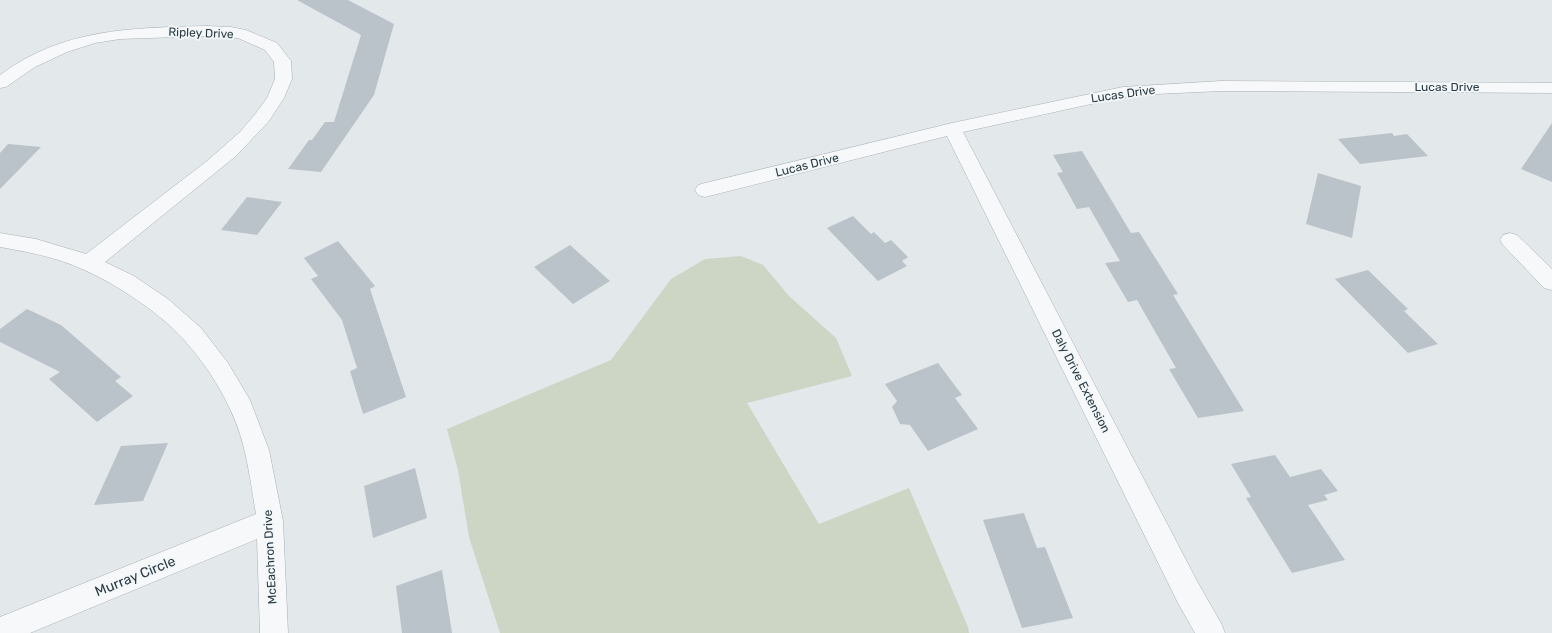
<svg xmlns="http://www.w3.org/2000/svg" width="1552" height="633" font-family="Rubik,sans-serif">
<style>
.green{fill:#cdd5c4}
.building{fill:#bac3c9}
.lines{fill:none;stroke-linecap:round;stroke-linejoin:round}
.street-casing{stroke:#a8b0b6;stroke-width:1}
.street{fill:#f6f8f9;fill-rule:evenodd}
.labels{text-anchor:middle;stroke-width:3.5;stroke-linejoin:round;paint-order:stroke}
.street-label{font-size:12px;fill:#2a3a44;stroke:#f3f7f8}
.near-street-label{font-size:14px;fill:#2a3a44;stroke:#f3f7f8}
</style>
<rect width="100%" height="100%" fill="#e3e8eb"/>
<path class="green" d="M741,256L763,265L789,296L836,338L852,376L747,403L819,524L909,488L968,627L969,633H500L469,537L458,470L447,429L611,360L671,279L705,259Z"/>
<path class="building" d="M297,0H348L394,24L374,95L321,172L288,169L309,140H312L325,122H334L361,35Z
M1552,123V182L1521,169Z
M1392,133L1394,136L1407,134L1428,156L1360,164L1338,139Z
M8,144L41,147L0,189V153Z
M1082,151L1131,233L1139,232L1178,294L1173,295L1244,411L1198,418L1169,369L1176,368L1137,300L1128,302L1105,263L1120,261L1089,207L1077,209L1057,173L1063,172L1053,155Z
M1318,173L1361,186L1352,238L1306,224Z
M247,197L282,202L257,235L221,230Z
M853,216L871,234L874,232L885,243L891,240L908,257L902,261L907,266L878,281L827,228Z
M338,241L375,286L370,289L406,397L363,414L350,371L357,368L342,320L311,279L318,276L304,258Z
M570,245L610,281L573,304L534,267Z
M1368,270L1408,309L1404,311L1438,344L1408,353L1335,279Z
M27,309L61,325L121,377L115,381L133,396L97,422L49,379L60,372L0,342V329Z
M938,363L962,395L955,398L978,429L928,451L910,425L900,424L892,407L897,401L885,384Z
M168,443L143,501L94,505L121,446Z
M1275,455L1290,477L1321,469L1338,491L1324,495L1328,500L1308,505L1345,560L1292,573L1246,498L1251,497L1231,464Z
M415,468L427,518L373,538L364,486Z
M1024,513L1037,548L1045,547L1073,618L1022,628L983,520Z
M442,570L452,633H402L396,586Z"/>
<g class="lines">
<g class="street-casing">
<path id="street" d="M207,26L231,27L246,30L277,43L291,61L292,79L284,98L269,121L236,156L105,262L134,276L168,299L201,328L228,363L250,400L269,450L283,521L288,633H260L257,539L30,633H0V617L256,514C250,479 246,441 230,409C219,385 203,361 185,341C162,314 115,283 82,269C56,257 28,252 0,247V233L36,239L86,254L207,161L240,132L256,113L267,98L275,79L274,62L265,50L238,38L207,36L120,39L95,43L67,52L35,67L6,87L0,88V75C63,28 132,28 207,26Z
M1221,81L1552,83V93L1221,91L1156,94L1123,97L963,132L1198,583L1221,623L1225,633H1195L1178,603L947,136L705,197L698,195L695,190L698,185L705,183L952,123L1123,87Z
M1510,233L1517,235L1552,269V290L1544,288L1503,245L1500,240L1503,235Z"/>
</g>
<use href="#street" class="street"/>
</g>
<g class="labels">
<g class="street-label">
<text transform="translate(201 33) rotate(2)" y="4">Ripley Drive</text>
<text x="1447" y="91">Lucas Drive</text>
<text transform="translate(1123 94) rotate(-8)" y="4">Lucas Drive</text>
<text transform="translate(807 165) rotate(-14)" y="4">Lucas Drive</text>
<text transform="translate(1081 381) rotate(63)" y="4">Daly Drive Extension</text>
<text transform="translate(270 557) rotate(-93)" y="4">McEachron Drive</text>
</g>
<g class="near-street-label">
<text transform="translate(135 576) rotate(-22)" y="5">Murray Circle</text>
</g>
</g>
</svg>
